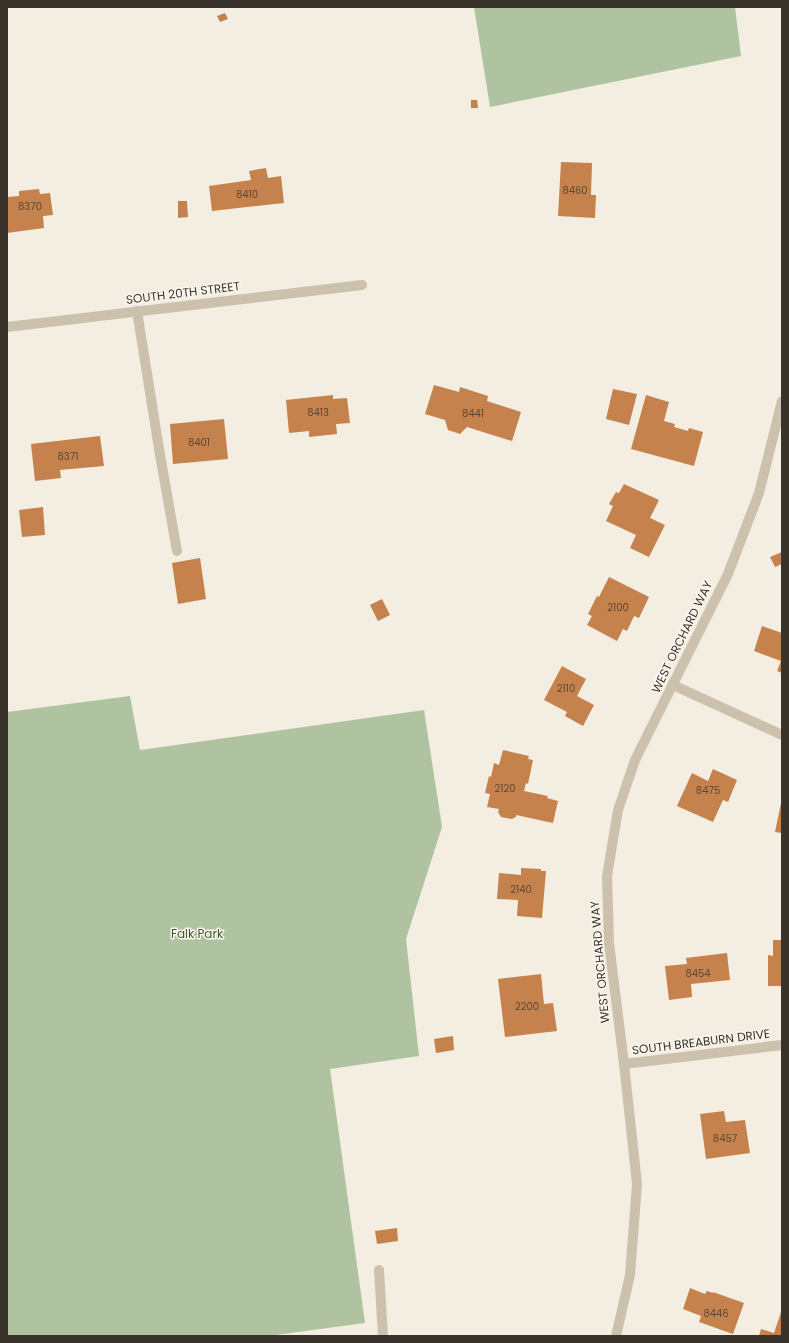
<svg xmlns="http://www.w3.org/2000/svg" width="789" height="1343" font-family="Poppins,sans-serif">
  <rect width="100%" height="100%" fill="#f3eee1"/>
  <g fill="#b0c3a0">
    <path d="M474 7H735L741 56 490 107Z"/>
    <path d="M130 696 140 750 424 710 442 827 406 939 419 1056 330 1069 365 1323 268 1336H7V712Z"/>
  </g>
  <g fill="#c5824d">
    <path d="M225 13 228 19 220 22 217 16Z"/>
    <path d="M471 100H477L478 108H471Z"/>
    <path d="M561 162 592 163 591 195H596L595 218 558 216Z"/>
    <path d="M266 168 268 178 281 176 284 203 212 211 209 186 251 180 249 171Z"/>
    <path d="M39 189 40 194 50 193 53 215 43 216 44 228 7 233V197L19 196V191Z"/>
    <path d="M178 201H187L188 217 178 218Z"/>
    <path d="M434 385 459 392 460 387 488 396 487 401 521 412 512 441 467 427 460 434 448 430 445 420 425 414Z"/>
    <path d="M613 389 637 394 629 425 606 419Z"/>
    <path d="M333 395V399L347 398 350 423 336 424 337 434 309 437V431L289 433 286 400Z"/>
    <path d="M646 395 669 402 664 421 675 424 674 427 688 431 689 428 703 432 694 466 631 449Z"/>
    <path d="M224 419 228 459 173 464 170 424Z"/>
    <path d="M100 436 104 466 60 470 61 478 35 481 31 444Z"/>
    <path d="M624 484 659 500 650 518 665 525 649 557 630 548 636 535 606 521 613 506 609 504 616 492 619 493Z"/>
    <path d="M43 507 45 535 22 537 19 510Z"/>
    <path d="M782 552V564L775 567 770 557Z"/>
    <path d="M200 558 206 599 178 604 172 563Z"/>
    <path d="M609 577 649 597 639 618 634 616 627 631 623 629 617 641 587 625 592 616 588 614 597 596 599 597Z"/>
    <path d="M382 599 390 615 378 621 370 605Z"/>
    <path d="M762 626 782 633V673L777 671 781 661 754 651Z"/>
    <path d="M562 666 586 679 577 696 594 705 583 726 565 716 567 712 544 700Z"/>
    <path d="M503 750 529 756 528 759 533 760 528 784 526 783 524 791 548 796 547 798 558 801 553 823 516 815V817L512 819 501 817 498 812 499 809 487 807 490 794 485 793 489 776 491 777 494 763 499 765Z"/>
    <path d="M713 769 737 780 728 802 723 800 713 822 677 806 692 773 708 781Z"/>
    <path d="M781 803H782V833L775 832Z"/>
    <path d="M521 868 541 869V871H546L542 918 517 916 518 900 497 899 499 873 521 875Z"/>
    <path d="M773 940H782V986H768V955L773 956Z"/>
    <path d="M727 953 730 980 691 984 692 997 669 1000 665 966 687 964 686 958Z"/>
    <path d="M541 974 544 1004 553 1003 557 1031 505 1037 498 979Z"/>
    <path d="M453 1036 454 1050 436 1053 434 1039Z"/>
    <path d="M724 1111 726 1122 745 1120 750 1153 706 1159 700 1114Z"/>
    <path d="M397 1228 398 1241 377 1244 375 1231Z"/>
    <path d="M690 1288 705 1294 707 1291 713 1293V1292L744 1303 733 1334 699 1322 701 1316 683 1309Z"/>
    <path d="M781 1312 782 1313V1336H759L761 1329 774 1333Z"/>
  </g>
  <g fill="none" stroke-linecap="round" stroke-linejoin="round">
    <g stroke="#ccc1ac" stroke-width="10">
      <path d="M137 311 160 455 177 551"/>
      <path d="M7 327 362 285"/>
      <path d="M673 685 782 735"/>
      <path d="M624 1064 782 1045"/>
      <path d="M379 1270 383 1336"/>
      <path d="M616 1336 630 1275 637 1184 624 1064 609 943 607 876 618 810 635 760 728 574 759 493 782 401"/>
    </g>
  </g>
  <g text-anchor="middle" stroke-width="3" stroke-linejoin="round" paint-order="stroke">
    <g font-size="10" fill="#5d4734">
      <text x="575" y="194">8460</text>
      <text x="247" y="198">8410</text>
      <text x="30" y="210">8370</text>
      <text x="318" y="416">8413</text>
      <text x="473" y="417">8441</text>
      <text x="199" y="446">8401</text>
      <text x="68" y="460">8371</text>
      <text x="618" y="611">2100</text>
      <text x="566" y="692">2110</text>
      <text x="505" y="792">2120</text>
      <text x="708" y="794">8475</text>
      <text x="521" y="893">2140</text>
      <text x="698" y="977">8454</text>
      <text x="527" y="1010">2200</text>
      <text x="725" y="1142">8457</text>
      <text x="716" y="1317">8446</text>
    </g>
    <g font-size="12" fill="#3a332b" stroke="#fbf7ee">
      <text transform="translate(183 293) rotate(-7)" y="4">SOUTH 20TH STREET</text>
      <text transform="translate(682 637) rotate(-64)" y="4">WEST ORCHARD WAY</text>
      <text transform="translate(600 962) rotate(-95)" y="4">WEST ORCHARD WAY</text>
      <text transform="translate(701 1042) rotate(-7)" y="4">SOUTH BREABURN DRIVE</text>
    </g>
    <g font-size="12" fill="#41582f" stroke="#fbf7ee">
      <text x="197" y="938">Falk Park</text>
    </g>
  </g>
  <rect width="789" height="1343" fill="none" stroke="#3a332b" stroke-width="16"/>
</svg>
